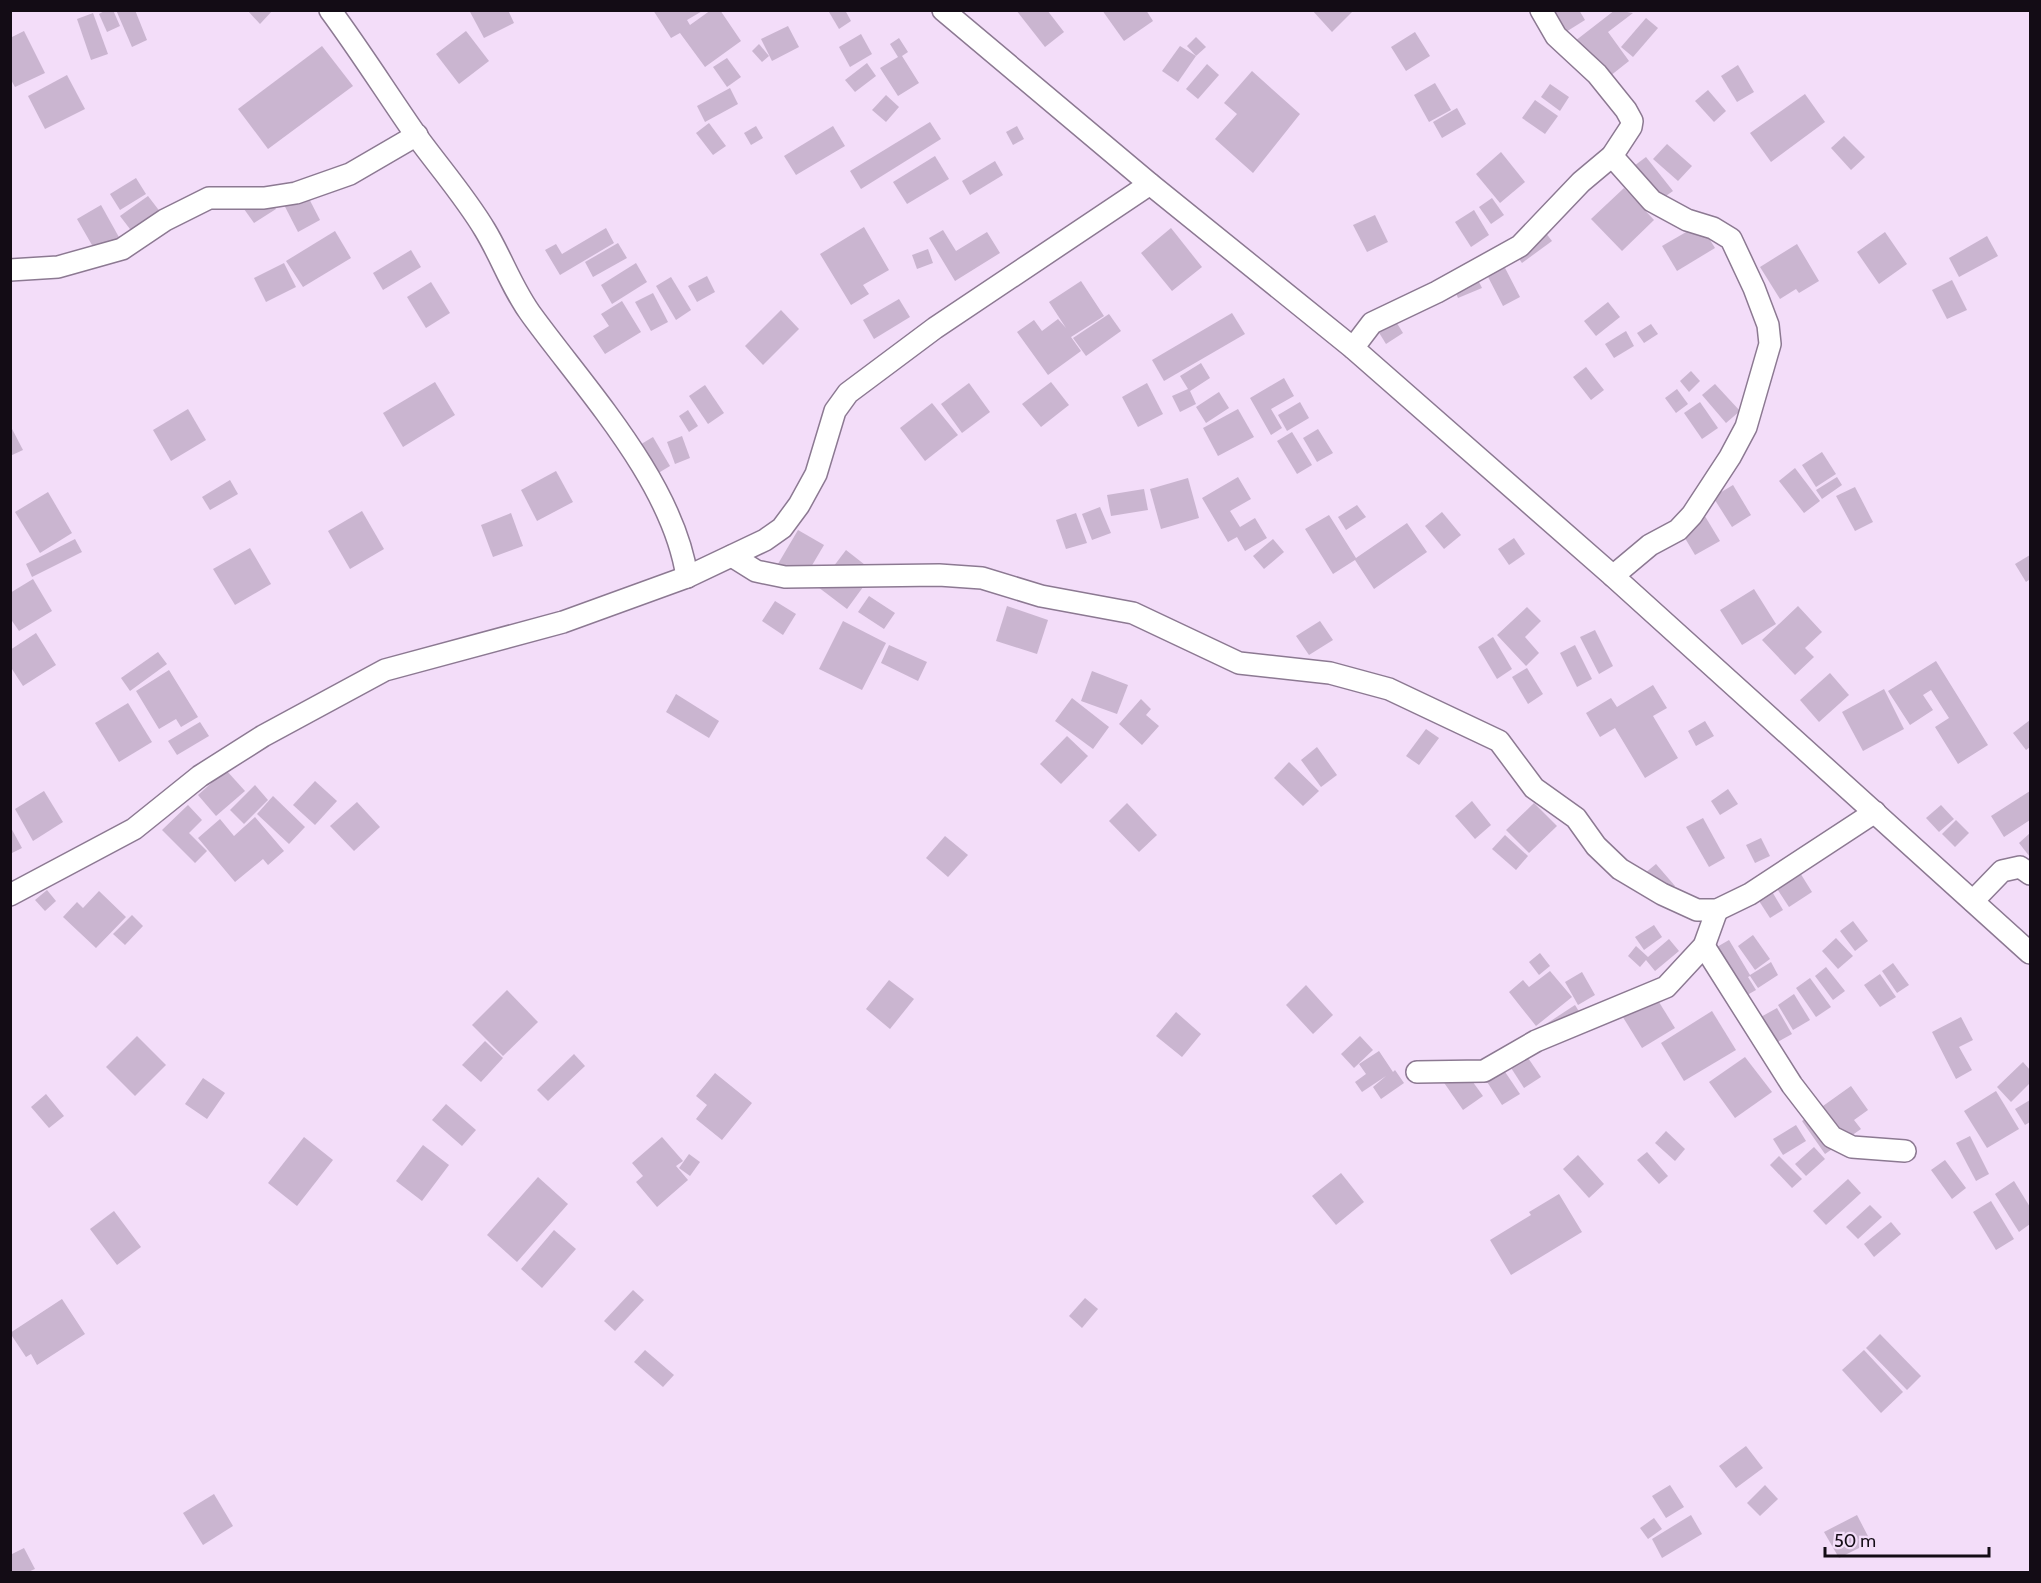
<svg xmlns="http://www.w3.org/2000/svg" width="2041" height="1583" font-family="Cabin,sans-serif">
  <rect width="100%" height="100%" fill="#f3ddf9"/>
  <g fill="#cab5d0">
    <path d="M106 10H113L120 26 107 32 99 14Z"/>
    <path d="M116 10H135L147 40 132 47Z"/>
    <path d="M247 10H273L260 24Z"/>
    <path d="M469 10H508L514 23 484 38Z"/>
    <path d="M653 10H704L687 20 690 25 711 10H720L741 41 705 67 680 33 671 38Z"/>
    <path d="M832 10H845L851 21 839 29 829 12Z"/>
    <path d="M1016 10H1047L1064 32 1045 47Z"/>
    <path d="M1102 10H1146L1153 21 1124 41Z"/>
    <path d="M1312 10H1354L1332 32Z"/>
    <path d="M1535 10H1579L1585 20 1553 40Z"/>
    <path d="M1615 10 1633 13 1608 32 1629 61 1605 80 1566 48Z"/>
    <path d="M93 13 108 54 91 60 77 19Z"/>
    <path d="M1646 18 1658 28 1633 57 1621 47Z"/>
    <path d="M788 26 799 47 772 61 761 39Z"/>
    <path d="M24 31 45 73 15 87 10 78V38Z"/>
    <path d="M466 31 489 61 459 84 436 54Z"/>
    <path d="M1415 32 1430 56 1406 71 1391 47Z"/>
    <path d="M861 34 872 54 850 67 839 47Z"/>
    <path d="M1196 37 1206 47 1196 56 1187 46Z"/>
    <path d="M899 38 908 52 902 56 919 83 898 96 880 68 898 57 890 44Z"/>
    <path d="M759 44 769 56 762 62 752 51Z"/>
    <path d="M322 46 353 86 268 149 238 109Z"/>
    <path d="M1180 46 1196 56 1178 82 1162 71Z"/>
    <path d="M727 58 741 77 727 87 713 67Z"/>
    <path d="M867 63 876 76 855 92 845 80Z"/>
    <path d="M1207 64 1219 75 1198 99 1186 89Z"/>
    <path d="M1738 65 1754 92 1737 102 1721 76Z"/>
    <path d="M1252 71 1300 114 1253 173 1215 139 1237 114 1224 103Z"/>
    <path d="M67 75 85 109 45 129 28 96Z"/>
    <path d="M1435 83 1451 110 1429 122 1414 95Z"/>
    <path d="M1550 84 1569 97 1560 111 1541 97Z"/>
    <path d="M730 88 738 104 705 122 697 106Z"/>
    <path d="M1708 90 1726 111 1714 122 1695 101Z"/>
    <path d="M1805 94 1825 122 1771 162 1750 133Z"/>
    <path d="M886 95 899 107 886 122 872 110Z"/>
    <path d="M1535 100 1558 116 1545 134 1522 118Z"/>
    <path d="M1457 108 1466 124 1442 138 1433 122Z"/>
    <path d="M930 122 941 139 861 189 850 171Z"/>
    <path d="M709 123 726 146 713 155 696 133Z"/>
    <path d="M756 126 763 138 751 145 744 133Z"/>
    <path d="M833 126 845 146 796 175 784 156Z"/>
    <path d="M1017 126 1024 139 1013 145 1006 132Z"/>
    <path d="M1844 136 1865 157 1851 170 1831 148Z"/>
    <path d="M1667 144 1692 166 1678 181 1653 159Z"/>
    <path d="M1501 152 1525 182 1500 203 1476 174Z"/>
    <path d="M935 156 949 179 907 204 893 182Z"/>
    <path d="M1646 157 1673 191 1656 203 1630 169Z"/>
    <path d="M995 161 1003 175 970 195 962 181Z"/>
    <path d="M136 178 146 194 120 210 110 194Z"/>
    <path d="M302 185 320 220 298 232 280 197Z"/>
    <path d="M1624 188 1654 220 1622 251 1591 219Z"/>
    <path d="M267 194 276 209 254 223 244 209Z"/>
    <path d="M148 196 161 213 133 233 120 216Z"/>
    <path d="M1492 198 1504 215 1491 224 1479 207Z"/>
    <path d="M101 205 120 239 96 252 77 219Z"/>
    <path d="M1474 210 1489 235 1471 247 1455 222Z"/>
    <path d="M1375 215 1388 242 1367 252 1353 225Z"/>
    <path d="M1700 224 1715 248 1677 271 1662 246Z"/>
    <path d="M864 227 889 270 863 285 869 294 851 305 820 254Z"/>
    <path d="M606 228 614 243 560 275 545 250 556 244 562 254Z"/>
    <path d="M1171 228 1202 267 1172 291 1141 253Z"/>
    <path d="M1542 228 1552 241 1522 263 1512 249Z"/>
    <path d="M943 230 956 251 987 232 1000 253 955 281 929 238Z"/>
    <path d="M335 231 351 258 303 287 286 261Z"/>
    <path d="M1885 232 1907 264 1879 284 1857 252Z"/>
    <path d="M1987 236 1998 256 1959 277 1949 258Z"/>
    <path d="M618 243 627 258 593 277 585 262Z"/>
    <path d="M1797 244 1819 281 1799 293 1796 289 1780 299 1760 267Z"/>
    <path d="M928 249 933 263 917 269 912 255Z"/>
    <path d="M411 250 421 267 383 290 373 273Z"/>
    <path d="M284 263 296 287 266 302 254 278Z"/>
    <path d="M636 263 647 282 612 304 601 285Z"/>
    <path d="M1503 264 1520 297 1503 306 1486 273Z"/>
    <path d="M707 276 715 292 697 302 688 286Z"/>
    <path d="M1476 276 1482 288 1458 298 1453 286Z"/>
    <path d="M671 277 691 310 676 320 656 286Z"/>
    <path d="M1952 280 1967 310 1947 319 1932 290Z"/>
    <path d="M1081 281 1104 316 1071 337 1081 351 1048 375 1017 332 1034 320 1042 331 1058 319 1066 328 1049 302Z"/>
    <path d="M431 282 450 313 426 328 407 297Z"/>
    <path d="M653 293 668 322 651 331 635 302Z"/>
    <path d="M899 299 910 317 874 339 863 320Z"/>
    <path d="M622 301 641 332 605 354 593 336 609 326 601 314Z"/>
    <path d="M1608 302 1620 317 1596 336 1584 321Z"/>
    <path d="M781 310 799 329 763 365 745 346Z"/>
    <path d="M1232 313 1245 334 1164 381 1152 360Z"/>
    <path d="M1109 314 1121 331 1086 356 1073 338Z"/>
    <path d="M1395 320 1403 333 1386 344 1378 331Z"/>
    <path d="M1651 324 1658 334 1644 343 1637 333Z"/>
    <path d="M1626 331 1634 346 1614 358 1605 344Z"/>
    <path d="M1201 363 1210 378 1190 391 1196 404 1180 412 1172 396 1188 389 1180 376Z"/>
    <path d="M1586 367 1604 390 1591 400 1573 377Z"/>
    <path d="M1691 371 1700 381 1689 392 1680 381Z"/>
    <path d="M1284 378 1294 396 1271 409 1282 428 1271 435 1250 398Z"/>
    <path d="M435 382 455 415 403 447 383 413Z"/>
    <path d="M1051 382 1069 405 1041 427 1022 404Z"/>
    <path d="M969 383 990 412 962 433 941 404Z"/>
    <path d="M1147 383 1163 414 1138 427 1122 397Z"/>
    <path d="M1715 384 1740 411 1726 423 1702 395Z"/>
    <path d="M705 385 724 413 708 424 689 396Z"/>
    <path d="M1677 389 1688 404 1676 413 1665 398Z"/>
    <path d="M1219 392 1229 408 1206 423 1196 407Z"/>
    <path d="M1300 402 1309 418 1287 431 1278 415Z"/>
    <path d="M1700 402 1718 428 1702 439 1684 413Z"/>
    <path d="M932 403 958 435 925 461 900 428Z"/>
    <path d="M188 409 206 440 171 461 153 430Z"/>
    <path d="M1238 409 1254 437 1218 456 1203 428Z"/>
    <path d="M688 410 698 426 689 432 679 416Z"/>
    <path d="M10 425 23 450 10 456Z"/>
    <path d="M1318 429 1333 453 1317 462 1303 438Z"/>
    <path d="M1292 432 1312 465 1297 474 1277 441Z"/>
    <path d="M682 436 690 458 675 464 667 442Z"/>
    <path d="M653 437 670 466 655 475 638 446Z"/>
    <path d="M1822 452 1836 474 1816 487 1802 465Z"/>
    <path d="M1795 468 1820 501 1804 513 1779 481Z"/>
    <path d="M556 471 573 502 537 521 521 490Z"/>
    <path d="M1238 477 1251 499 1230 511 1240 527 1255 518 1267 538 1245 551 1237 537 1228 542 1202 498Z"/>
    <path d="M1837 477 1842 485 1822 499 1816 490Z"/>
    <path d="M1188 478 1199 518 1161 529 1150 489Z"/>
    <path d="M230 480 238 494 210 510 202 497Z"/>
    <path d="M1733 485 1751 515 1732 527 1713 497Z"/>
    <path d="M1855 487 1873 522 1855 531 1836 496Z"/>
    <path d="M1144 489 1148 510 1111 516 1107 495Z"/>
    <path d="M48 492 72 533 40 553 15 512Z"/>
    <path d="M1357 505 1366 517 1346 530 1338 517Z"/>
    <path d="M1100 507 1111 533 1092 540 1082 514Z"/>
    <path d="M1700 508 1720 541 1695 555 1676 523Z"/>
    <path d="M362 511 384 549 350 569 328 531Z"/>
    <path d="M1442 512 1461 535 1444 549 1425 526Z"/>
    <path d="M511 513 523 546 493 557 481 525Z"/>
    <path d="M1076 513 1087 543 1066 549 1056 520Z"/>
    <path d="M1329 515 1356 558 1407 523 1427 552 1374 589 1355 560 1333 574 1305 529Z"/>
    <path d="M798 530 824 545 801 584 775 569Z"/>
    <path d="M1514 538 1525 554 1509 565 1498 549Z"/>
    <path d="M75 539 82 552 32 577 26 564Z"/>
    <path d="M1273 539 1284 552 1264 569 1253 556Z"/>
    <path d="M250 548 271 584 235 605 213 569Z"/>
    <path d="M846 550 874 572 847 609 818 587Z"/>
    <path d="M2030 555V579L2026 582 2015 564Z"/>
    <path d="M33 579 52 611 19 631 10 618V593Z"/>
    <path d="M1754 589 1776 624 1742 645 1720 610Z"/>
    <path d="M869 596 895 613 884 629 858 612Z"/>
    <path d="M775 601 796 614 783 635 762 621Z"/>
    <path d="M1007 606 1048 620 1037 654 996 641Z"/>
    <path d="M1798 606 1822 632 1805 648 1814 657 1795 675 1762 640Z"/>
    <path d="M1527 607 1541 621 1525 637 1539 653 1526 666 1497 635Z"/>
    <path d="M843 621 886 643 862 690 819 669Z"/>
    <path d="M1320 621 1333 640 1309 655 1296 636Z"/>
    <path d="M1595 630 1613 666 1599 674 1580 637Z"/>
    <path d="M36 633 56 665 23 686 10 666V650Z"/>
    <path d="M1493 637 1512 669 1497 679 1478 647Z"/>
    <path d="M889 645 927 662 918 681 881 663Z"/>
    <path d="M1575 645 1592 679 1577 687 1560 653Z"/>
    <path d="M158 652 167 664 130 691 121 678Z"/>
    <path d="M1936 661 1988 745 1958 764 1935 727 1949 718 1931 690 1923 695 1933 710 1910 725 1888 691Z"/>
    <path d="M1527 668 1543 694 1528 704 1512 677Z"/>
    <path d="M169 670 198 717 181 727 176 719 159 729 136 691Z"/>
    <path d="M1092 671 1128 685 1117 714 1081 701Z"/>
    <path d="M1830 673 1849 695 1819 722 1800 700Z"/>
    <path d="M1653 685 1667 708 1653 716 1678 758 1645 778 1615 728 1600 737 1586 713 1611 698 1617 707Z"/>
    <path d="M1884 689 1904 729 1863 751 1842 712Z"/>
    <path d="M676 694 719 721 709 738 666 712Z"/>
    <path d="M1072 698 1109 727 1093 749 1055 721Z"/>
    <path d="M1141 699 1151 709 1146 715 1159 726 1142 745 1119 724Z"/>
    <path d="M128 703 152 742 119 762 95 723Z"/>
    <path d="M2030 720V747L2026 750 2013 733Z"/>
    <path d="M1705 721 1714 736 1696 746 1688 731Z"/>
    <path d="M200 722 209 736 177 755 168 741Z"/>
    <path d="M1426 729 1439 738 1419 765 1406 756Z"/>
    <path d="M1067 736 1088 756 1061 784 1040 764Z"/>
    <path d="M1317 747 1337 775 1321 787 1301 760Z"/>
    <path d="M1289 762 1319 791 1303 806 1274 778Z"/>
    <path d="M226 770 245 791 216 816 198 795Z"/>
    <path d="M315 781 337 801 315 825 293 805Z"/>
    <path d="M255 785 268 800 244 824 230 810Z"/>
    <path d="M1728 789 1738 804 1720 815 1711 801Z"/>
    <path d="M44 791 63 822 33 841 15 809Z"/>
    <path d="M2030 791V820L2004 837 1991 816Z"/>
    <path d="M273 796 305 827 289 844 257 814Z"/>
    <path d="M1472 801 1491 825 1475 839 1455 816Z"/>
    <path d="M357 802 380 827 354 851 330 826Z"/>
    <path d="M1127 803 1157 835 1139 852 1109 821Z"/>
    <path d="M1534 803 1557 826 1529 853 1506 830Z"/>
    <path d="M188 805 202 820 189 833 207 851 195 863 162 830Z"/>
    <path d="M1941 805 1954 819 1939 832 1926 818Z"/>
    <path d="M255 817 284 851 268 865 263 859 235 882 198 838 220 819 234 836Z"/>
    <path d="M1703 818 1725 858 1709 867 1686 827Z"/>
    <path d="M1956 820 1969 833 1955 847 1942 834Z"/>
    <path d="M10 826 22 848 10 854Z"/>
    <path d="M2030 833V857L2019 843Z"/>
    <path d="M1505 835 1528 856 1516 870 1492 849Z"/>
    <path d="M945 836 968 855 948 877 926 858Z"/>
    <path d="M1761 838 1770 856 1755 863 1746 845Z"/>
    <path d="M1792 860 1812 892 1789 907 1768 875Z"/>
    <path d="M1656 864 1675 886 1663 896 1644 874Z"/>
    <path d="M1764 878 1783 910 1770 918 1750 887Z"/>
    <path d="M47 890 56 901 45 911 35 900Z"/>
    <path d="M99 891 126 917 96 948 63 917 77 902 83 908Z"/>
    <path d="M132 915 143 926 125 945 113 934Z"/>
    <path d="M1853 921 1868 941 1855 951 1840 931Z"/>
    <path d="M1654 925 1662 937 1644 950 1635 937Z"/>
    <path d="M1753 935 1770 959 1755 970 1738 946Z"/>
    <path d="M1836 938 1853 956 1838 969 1822 951Z"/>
    <path d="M1669 939 1679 951 1655 971 1646 960 1640 967 1628 956 1636 946 1648 957Z"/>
    <path d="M1729 940 1750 975 1771 962 1778 975 1758 988 1750 976 1748 977 1756 990 1740 999 1710 951Z"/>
    <path d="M1540 953 1550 966 1539 975 1529 962Z"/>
    <path d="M1893 963 1909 985 1897 993 1882 971Z"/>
    <path d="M1826 967 1845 991 1833 1000 1815 976Z"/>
    <path d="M1550 971 1572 997 1536 1026 1509 992 1523 980 1529 987Z"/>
    <path d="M1582 972 1595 995 1578 1005 1565 982Z"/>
    <path d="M1880 974 1896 997 1880 1007 1864 985Z"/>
    <path d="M1810 978 1831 1007 1816 1017 1796 988Z"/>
    <path d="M889 980 914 999 890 1029 866 1009Z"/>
    <path d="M1306 985 1333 1015 1313 1034 1286 1005Z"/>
    <path d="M507 990 538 1022 503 1056 472 1025Z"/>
    <path d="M1654 994 1675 1028 1642 1048 1621 1014Z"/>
    <path d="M1794 994 1810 1020 1793 1030 1778 1005Z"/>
    <path d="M1575 1005 1583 1018 1548 1040 1540 1028Z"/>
    <path d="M1777 1008 1792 1034 1774 1044 1759 1018Z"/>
    <path d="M1712 1011 1736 1050 1684 1081 1661 1043Z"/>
    <path d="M1176 1012 1201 1034 1182 1057 1156 1036Z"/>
    <path d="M1961 1017 1973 1040 1959 1047 1972 1070 1956 1079 1932 1032Z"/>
    <path d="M137 1036 166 1065 135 1096 106 1067Z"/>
    <path d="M1360 1036 1373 1050 1354 1068 1341 1054Z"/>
    <path d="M485 1041 503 1058 481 1082 462 1065Z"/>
    <path d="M1520 1046 1541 1077 1524 1088 1504 1057Z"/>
    <path d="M1379 1051 1393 1072 1395 1070 1404 1083 1381 1099 1373 1087 1386 1076 1362 1092 1355 1082 1366 1074 1359 1064Z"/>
    <path d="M574 1054 585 1066 548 1101 537 1090Z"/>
    <path d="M1745 1057 1772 1092 1735 1118 1709 1082Z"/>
    <path d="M1457 1060 1483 1096 1463 1110 1438 1074Z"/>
    <path d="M2023 1062 2030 1070V1083L2011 1102 1997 1087Z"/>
    <path d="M1499 1063 1520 1094 1502 1105 1482 1074Z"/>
    <path d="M715 1073 752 1103 722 1140 696 1119 707 1105 696 1096Z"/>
    <path d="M203 1078 225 1093 207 1119 185 1104Z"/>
    <path d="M1851 1086 1868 1110 1854 1120 1861 1129 1825 1154 1802 1121Z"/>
    <path d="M1996 1091 2019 1129 1987 1148 1964 1111Z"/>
    <path d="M46 1094 64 1116 49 1128 31 1107Z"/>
    <path d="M2030 1100V1122L2025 1125 2015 1109Z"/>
    <path d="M446 1104 476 1130 462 1146 432 1120Z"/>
    <path d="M1796 1125 1806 1141 1783 1155 1773 1139Z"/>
    <path d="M1666 1131 1685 1149 1675 1161 1655 1143Z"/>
    <path d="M1970 1136 1989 1174 1976 1181 1956 1143Z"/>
    <path d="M304 1137 333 1160 297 1206 268 1183Z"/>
    <path d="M662 1137 683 1161 676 1166 688 1180 657 1207 636 1182 643 1176 632 1163Z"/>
    <path d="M423 1145 449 1165 422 1201 396 1181Z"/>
    <path d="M1814 1147 1825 1159 1806 1176 1795 1164Z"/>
    <path d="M1647 1152 1668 1176 1659 1184 1637 1160Z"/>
    <path d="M689 1154 700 1162 690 1176 679 1168Z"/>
    <path d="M1578 1155 1604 1184 1589 1198 1563 1169Z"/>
    <path d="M1779 1156 1802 1179 1792 1188 1770 1165Z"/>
    <path d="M1945 1160 1966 1188 1952 1199 1931 1170Z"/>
    <path d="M1341 1173 1364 1202 1336 1225 1312 1196Z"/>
    <path d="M538 1177 568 1204 517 1262 487 1235Z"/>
    <path d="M1848 1179 1861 1193 1826 1225 1813 1211Z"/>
    <path d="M2014 1181 2030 1207V1224L2019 1232 1995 1194Z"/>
    <path d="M1559 1194 1582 1232 1511 1275 1490 1240 1531 1215 1529 1212Z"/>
    <path d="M1991 1201 2014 1239 1996 1250 1973 1212Z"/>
    <path d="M1870 1205 1882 1217 1858 1239 1846 1227Z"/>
    <path d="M114 1211 141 1247 117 1265 90 1229Z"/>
    <path d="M1891 1222 1901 1234 1874 1257 1864 1244Z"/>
    <path d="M554 1230 576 1249 542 1288 521 1269Z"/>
    <path d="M633 1290 644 1300 615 1331 604 1321Z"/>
    <path d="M1085 1298 1098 1309 1082 1328 1069 1316Z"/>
    <path d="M62 1299 85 1334 37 1365 31 1354 26 1357 10 1333Z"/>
    <path d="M1880 1334 1921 1376 1907 1390 1866 1348Z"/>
    <path d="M645 1350 674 1375 663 1387 634 1362Z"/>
    <path d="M1864 1350 1903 1392 1881 1413 1842 1370Z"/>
    <path d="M1746 1446 1763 1468 1736 1488 1719 1466Z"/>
    <path d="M1670 1485 1684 1507 1666 1518 1652 1496Z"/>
    <path d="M1765 1485 1778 1499 1760 1516 1747 1503Z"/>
    <path d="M214 1494 233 1526 203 1545 183 1513Z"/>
    <path d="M1691 1515 1702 1534 1662 1558 1652 1539Z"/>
    <path d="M1857 1515 1871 1542 1839 1558 1824 1532Z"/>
    <path d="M1654 1518 1662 1529 1648 1539 1640 1528Z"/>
    <path d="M24 1548 35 1569 28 1572H10V1555Z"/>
  </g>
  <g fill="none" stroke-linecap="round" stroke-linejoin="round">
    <g stroke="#8c7992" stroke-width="24">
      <g id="minor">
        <path d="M330 10C361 52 388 95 418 138 440 168 466 198 485 230 502 258 513 291 533 317 588 392 673 483 687 577"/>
        <path d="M943 10 1150 184 1353 348 1613 576 2030 953"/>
        <path d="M1612 156 1652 201 1687 220 1713 228 1731 239 1754 288 1768 325 1770 344 1746 427 1730 457 1692 515 1678 530 1650 545 1613 576"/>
        <path d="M10 270 58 267 122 249 165 220 209 198H264L296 193 350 174 417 135"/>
        <path d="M1353 348 1372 323 1437 292 1520 246 1581 182 1612 156 1631 127 1632 121 1626 110 1597 74 1556 36 1541 10"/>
        <path d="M732 556 756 571 785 577 939 575 982 578 1041 596 1133 613 1239 663 1330 673 1389 689 1499 741 1534 788 1576 818 1596 846 1620 869 1662 894 1697 910H1717L1750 894 1875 812"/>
        <path d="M10 895 134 829 200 776 263 736 385 670 563 622 687 577 765 540 782 528 799 505 816 474 835 411 848 393 935 328 1150 184"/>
        <path d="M1973 901 2002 871 2020 867 2030 874"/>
        <path d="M1704 946 1792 1085 1832 1137 1852 1147 1905 1151"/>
        <path d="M1417 1072 1484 1071 1536 1041 1666 987 1704 946 1717 910"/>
      </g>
    </g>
    <use href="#minor" stroke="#fff" stroke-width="21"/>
  </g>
  <rect width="2041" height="1583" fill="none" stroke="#130c15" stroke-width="24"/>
  <path d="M1825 1547v9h164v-9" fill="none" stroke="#130c15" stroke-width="3"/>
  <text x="1834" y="1547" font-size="18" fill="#130c15" stroke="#f3ddf9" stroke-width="4.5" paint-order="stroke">50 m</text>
</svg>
